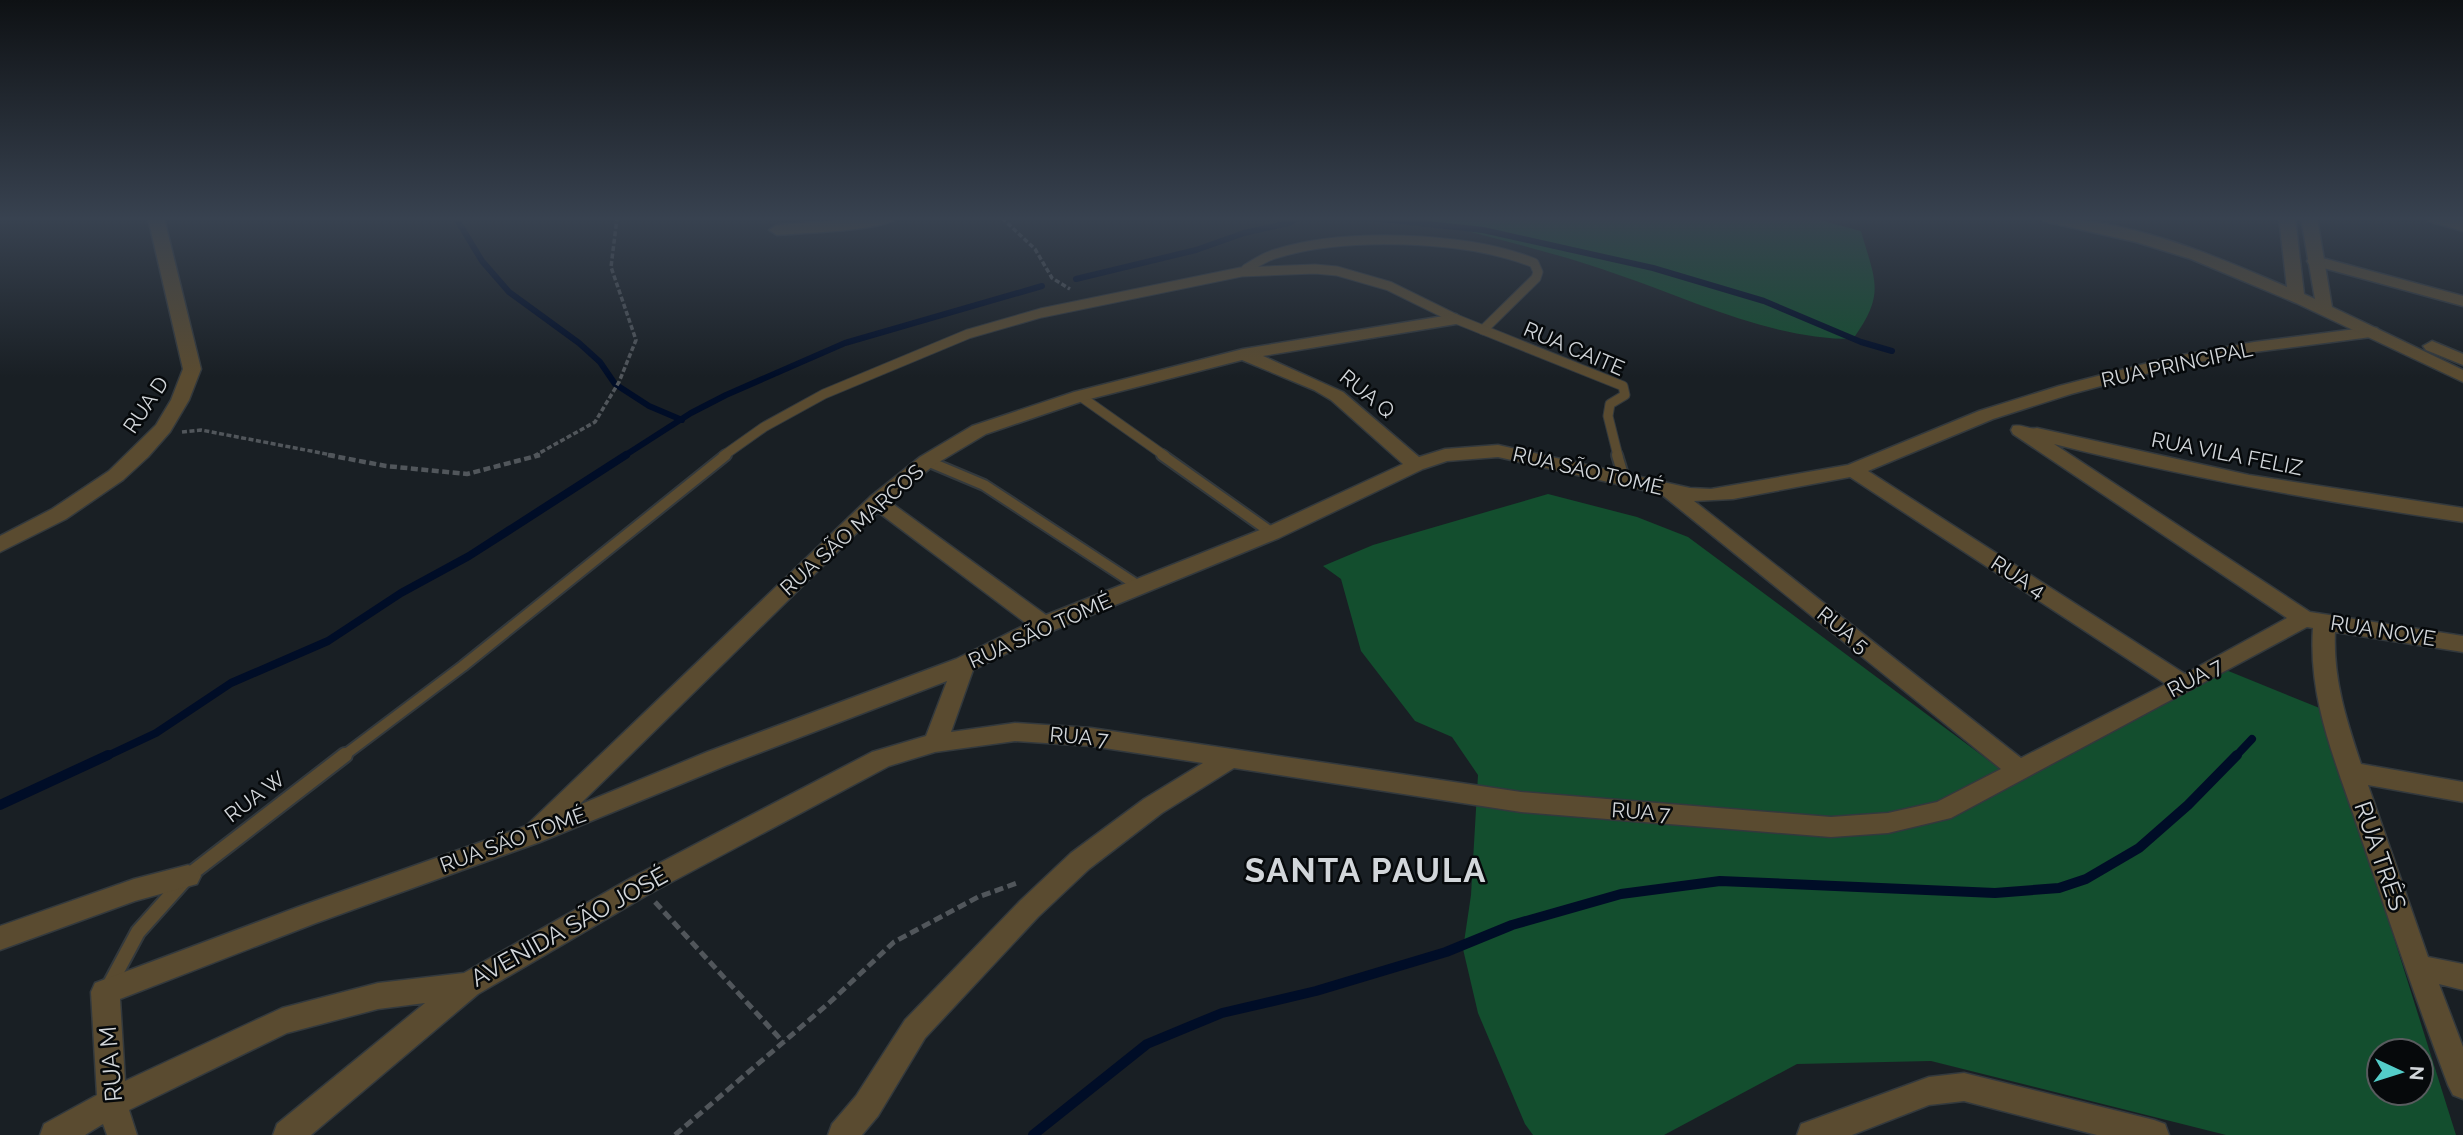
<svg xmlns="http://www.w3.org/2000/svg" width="2463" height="1135" font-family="Raleway,sans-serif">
  <rect width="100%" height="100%" fill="#191f24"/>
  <g fill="#134e2e" fill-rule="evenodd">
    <path d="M1420 218H1812L1861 231C1875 281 1886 293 1853 339 1770 339 1693 300 1616 274 1552 251 1485 237 1420 218Z"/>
    <path d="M1548 494 1637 517 1688 537 1999 768 2171 681 2221 668 2322 709 2456 1135H2226L1931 1061 1797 1064 1664 1135H1533L1525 1124 1478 1013 1463 949 1471 895 1478 775 1452 737 1415 721 1361 651 1341 579 1323 566 1373 545ZM2379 1051H2421V1093H2379Z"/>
  </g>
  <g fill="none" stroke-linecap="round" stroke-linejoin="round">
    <g stroke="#000d27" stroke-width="6">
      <path d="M456 218 482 261 509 292 579 343 600 362 615 384 649 406 682 420"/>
      <path d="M1372 218 1483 230 1653 268 1764 301 1861 342 1892 351"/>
      <path d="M1076 279 1196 250 1244 233 1289 223 1297 218"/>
      <path d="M624 456 691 413 726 395 845 343 1042 286"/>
    </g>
    <g stroke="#000d27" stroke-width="8">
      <path d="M105 757 156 733 231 683 328 641 401 593 469 556 626 455"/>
      <path d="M2235 757 2252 739"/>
    </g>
    <g stroke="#000d27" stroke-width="10">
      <path d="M0 805 108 755"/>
      <path d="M1033 1135 1147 1044 1222 1013 1316 991 1446 952 1512 925 1621 894 1720 881 1995 893 2059 888 2086 879 2139 848 2188 805 2237 755"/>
    </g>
    <g stroke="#33393d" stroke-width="11">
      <g id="service-far2">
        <path d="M1246 269C1255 264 1264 257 1275 254 1344 232 1467 236 1534 263L1538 272 1536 278 1483 330"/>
        <path d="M1080 396 1165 456"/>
        <path d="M723 456 764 427 824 394 968 334 1041 313 1241 272 1315 269 1337 271 1389 286 1456 319 1623 386 1625 395 1610 404 1608 416 1618 456"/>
      </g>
    </g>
    <g stroke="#33393d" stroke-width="14">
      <g id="service-far1">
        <path d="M1162 455 1272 533"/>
        <path d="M1617 455 1624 478"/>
        <path d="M927 461 984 485 1140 587"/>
        <path d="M342 757 463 666 726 455"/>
      </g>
    </g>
    <g stroke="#33393d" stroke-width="18">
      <path id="service" d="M109 986 138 932 188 876 345 755"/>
    </g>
    <g stroke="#33393d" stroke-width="3">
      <g id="minor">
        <path d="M148 218H164L201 369 189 400 170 432 148 457 123 480 66 519 0 552V536L52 509 109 471 156 425 171 400 183 369Z"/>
        <path d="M863 218H897C883 231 800 233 777 235L769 230 777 225Z"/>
        <path d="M2425 218H2450L2463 221V231L2428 221Z"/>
        <path d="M2315 256 2463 296V306L2309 264 2307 261 2309 258Z"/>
        <path d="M1456 314 1464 319 1462 323 1263 356 1343 392 1419 457 1445 449 1498 445 1690 488 1711 489 1848 465 1979 411 2059 386 2171 357 2254 342 2371 327 2377 328 2380 332 2371 337 2254 352 2172 367 2071 394 1993 419 1868 471 2185 674 2287 618 2013 434 2011 430 2013 426C2023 424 2029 430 2037 428L2249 475 2463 508V522C2325 502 2189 478 2054 444L2310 612 2463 636V652L2335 632C2333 679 2346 719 2361 764L2463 782V802L2368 785 2428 957 2463 964V990L2439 984 2463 1047V1099L2453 1095 2448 1085C2416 1000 2387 915 2358 828 2336 762 2308 700 2313 628L2307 627 1951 818 1888 833 1831 837 1521 812 1234 768 1162 813 1089 869 1038 917 925 1038 878 1116 862 1135H828L832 1124 856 1096 905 1020 1020 901 1071 853 1144 799 1203 763 1091 746 1015 741 935 752 889 766 649 894 478 994 311 1135H273L277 1124 425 1003 378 1009 287 1033 129 1110 137 1135H107L103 1124 85 1135H40L44 1124 97 1095 91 992 95 983 298 907 526 826 870 497 920 457 972 426 1074 392 1243 349ZM1242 360 1314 390 1331 400 1403 464 1265 528 1046 615 890 502 934 465 986 434 1086 400ZM1498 457 1661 494 2001 769 1937 802 1888 813 1831 817 1521 792 1091 728 1015 723 951 732 973 670 1052 631 1279 538 1423 469 1447 461ZM1850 477 2166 684 2021 758 1694 501 1733 499ZM878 512 1027 624 956 659 707 752 579 805ZM947 681 926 736 872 752 631 878 464 973 378 983 282 1008 125 1081 120 999 316 923 540 842 725 766Z"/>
        <path d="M188 865 197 868 201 876 197 884 135 901 0 950V926L134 879Z"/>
        <path d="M1964 1073 2154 1120 2165 1124 2169 1135H2097L1964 1101 1929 1105 1852 1135H1797L1801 1124 1812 1120 1929 1077Z"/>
      </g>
    </g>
    <g stroke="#33393d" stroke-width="3">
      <g id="tertiary">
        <path d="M2040 218C2125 217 2211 254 2287 287L2279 218H2295L2304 294 2315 299 2301 218H2317L2332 307 2463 370V382L2296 303 2191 259 2136 242 2043 221Z"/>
        <path d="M2432 341 2463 354V365L2426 350 2423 346Z"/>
      </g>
    </g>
    <g stroke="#51565b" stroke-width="3.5" stroke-dasharray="5 2.5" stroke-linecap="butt">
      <path d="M1002 218 1035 249 1052 278 1070 289"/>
      <path d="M182 432 201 430 337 456"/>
      <path d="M534 456 595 422 619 382 636 340 611 267 617 218"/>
    </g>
    <path stroke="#51565b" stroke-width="4.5" stroke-dasharray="7 3.5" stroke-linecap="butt" d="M328 455 386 466 467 474 540 455"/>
    <g stroke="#51565b" stroke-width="5" stroke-dasharray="9 4.5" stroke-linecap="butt">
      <path d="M655 902 783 1042"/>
      <path d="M675 1135 829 1003 894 942 978 897 1020 882"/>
    </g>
    <use href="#service-far2" stroke="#5a4b30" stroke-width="9"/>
    <use href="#service-far1" stroke="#5a4b30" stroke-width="10"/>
    <use href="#service" stroke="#5a4b30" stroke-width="14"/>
    <use href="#minor" fill="#5a4b30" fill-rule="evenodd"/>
    <use href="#tertiary" fill="#5a4b30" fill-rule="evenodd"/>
  </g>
  <linearGradient id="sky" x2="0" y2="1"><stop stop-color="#0e1114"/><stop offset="0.58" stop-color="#384250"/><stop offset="1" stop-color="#384250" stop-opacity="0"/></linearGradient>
  <rect width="2463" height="377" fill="url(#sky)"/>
  <g text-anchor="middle" stroke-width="5" stroke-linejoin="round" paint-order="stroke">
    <g font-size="21" fill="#d2d6da" stroke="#06090b">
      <text transform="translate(1574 349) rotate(23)" y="7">RUA CAITE</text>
      <text transform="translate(2177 365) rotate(-12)" y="7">RUA PRINCIPAL</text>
      <text transform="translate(1367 394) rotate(39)" y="7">RUA Q</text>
      <text transform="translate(146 405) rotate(-56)" y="7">RUA D</text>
      <text transform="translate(2227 454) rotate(11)" y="7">RUA VILA FELIZ</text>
      <text transform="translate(1588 471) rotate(13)" y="7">RUA SÃO TOMÉ</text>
      <text transform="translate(852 530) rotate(-42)" y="7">RUA SÃO MARCOS</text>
      <text transform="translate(2018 577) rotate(33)" y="7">RUA 4</text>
      <text transform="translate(1843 630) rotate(39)" y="7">RUA 5</text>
      <text transform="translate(1040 631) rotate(-24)" y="7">RUA SÃO TOMÉ</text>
      <text transform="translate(2383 631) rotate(9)" y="7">RUA NOVE</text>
      <text transform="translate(2195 678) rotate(-28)" y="7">RUA 7</text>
      <text transform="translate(1079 737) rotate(5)" y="7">RUA 7</text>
      <text transform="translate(255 797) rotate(-37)" y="7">RUA W</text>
      <text transform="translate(1641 812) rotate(4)" y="7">RUA 7</text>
      <text transform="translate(513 840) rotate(-20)" y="7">RUA SÃO TOMÉ</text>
    </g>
    <g font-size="24" fill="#d2d6da" stroke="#06090b">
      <text transform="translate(2380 856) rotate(71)" y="8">RUA TRÊS</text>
      <text transform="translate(569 927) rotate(-29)" y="8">AVENIDA SÃO JOSÉ</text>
      <text transform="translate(111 1064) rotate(-95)" y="8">RUA M</text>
    </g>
    <g font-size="33" font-weight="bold" letter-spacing="2" fill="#d2d6da" stroke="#06090b">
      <text x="1366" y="882">SANTA PAULA</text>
    </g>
  </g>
  <g transform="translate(2400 1072) rotate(94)"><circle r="33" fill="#06090b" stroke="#585b5e" stroke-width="2"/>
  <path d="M0-5L12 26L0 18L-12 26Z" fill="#53cdc9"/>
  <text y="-10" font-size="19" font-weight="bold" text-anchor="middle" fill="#d2d6da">N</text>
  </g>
</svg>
